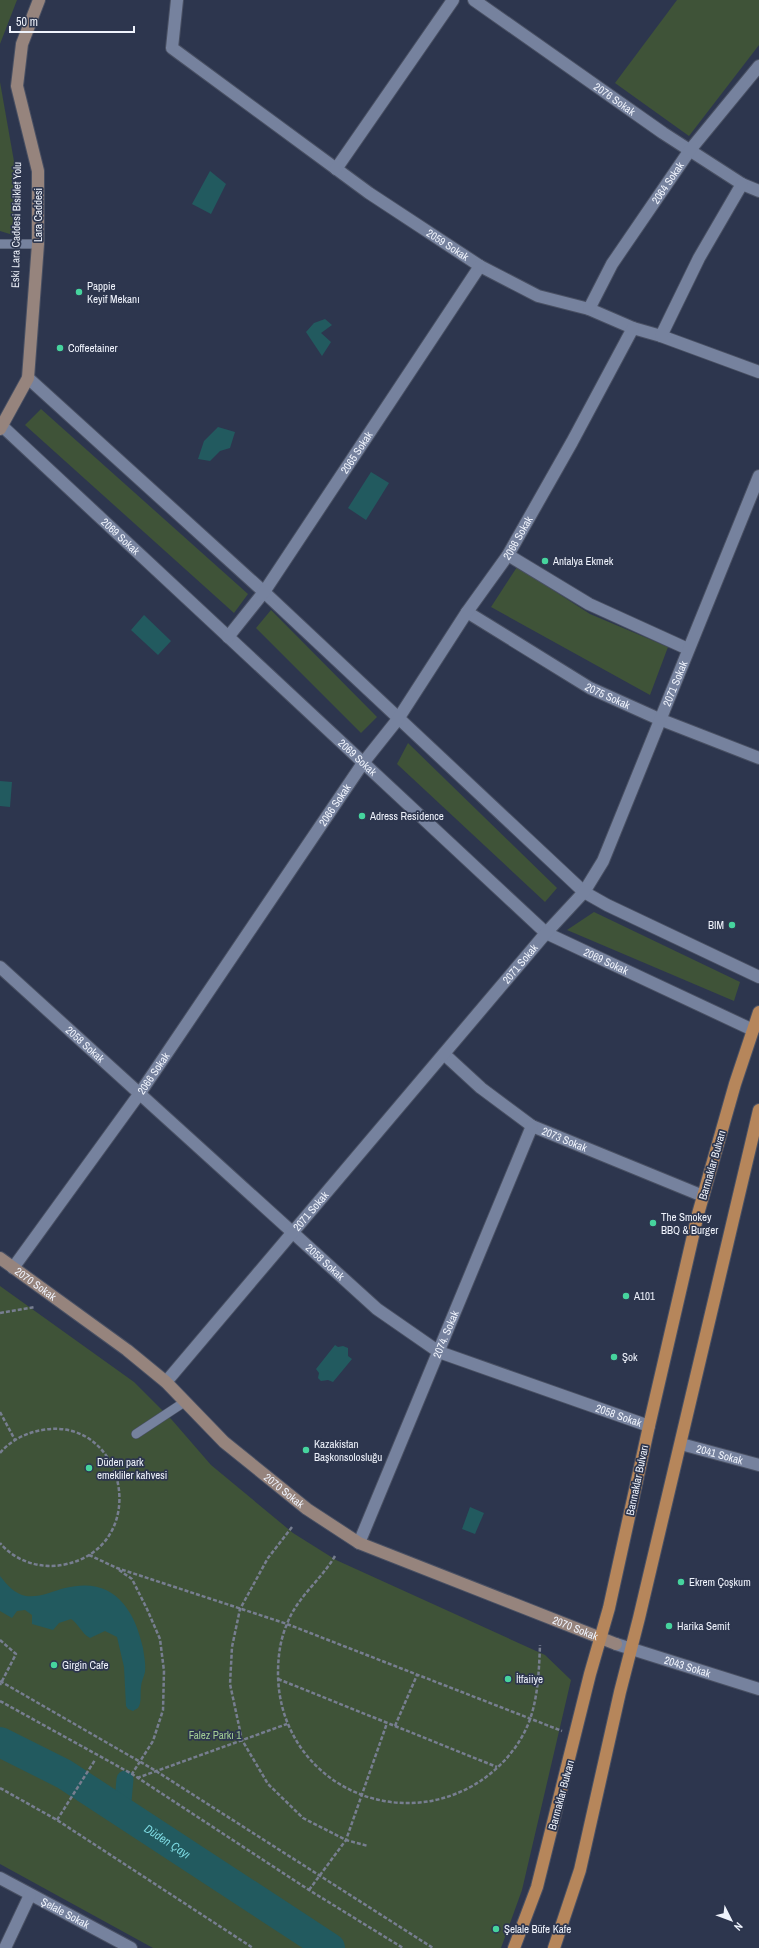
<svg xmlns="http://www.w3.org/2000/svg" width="759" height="1948" font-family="'Archivo Narrow',sans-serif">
  <rect width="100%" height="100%" fill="#2d364e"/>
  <g fill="#3f5338">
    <path d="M0 0H17L0 44Z"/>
    <path d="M677 0H759V45L689 136 615 83Z"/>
    <path d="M0 82 15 167 13 235 0 231Z"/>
    <path d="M41 409 248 594 234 613 25 425Z"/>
    <path d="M517 567 590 614 668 647 650 695 491 607Z"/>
    <path d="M271 610 377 717 361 733 256 628Z"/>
    <path d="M408 743 557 888 545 902 397 764Z"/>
    <path d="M594 912 740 982 734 1001 567 930Z"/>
    <path d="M0 1286 134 1382 172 1420 211 1465 293 1533 336 1560 545 1655 571 1680 522 1890 501 1948H153L0 1864Z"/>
  </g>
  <g fill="#225a5f">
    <path d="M210 171 226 184 211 214 192 204Z"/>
    <path d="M325 319 332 325 321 333 331 342 322 356 306 332 314 323Z"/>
    <path d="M218 427 235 432 230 448 220 451 210 461 198 459 204 441Z"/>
    <path d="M371 472 389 483 366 520 348 508Z"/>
    <path d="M144 615 171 641 158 655 131 630Z"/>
    <path d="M0 781 12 782 10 807 0 806Z"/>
    <path d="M335 1345 338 1347 343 1346 348 1348V1356L352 1359 333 1382 328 1380 321 1381 318 1378 319 1373 316 1369Z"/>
    <path d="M470 1507 484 1513 475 1534 462 1529Z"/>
    <path d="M0 1576C7 1585 15 1594 26 1596 39 1598 53 1591 65 1588 112 1576 134 1607 143 1648 144 1655 146 1665 145 1672 144 1677 141 1682 141 1687 140 1694 142 1702 138 1708L133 1711 128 1709 126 1706 124 1667 117 1637 105 1631 90 1638C81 1633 79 1624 71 1619L59 1623 53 1630 32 1624V1615L25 1610 17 1611 12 1618 0 1611Z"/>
  </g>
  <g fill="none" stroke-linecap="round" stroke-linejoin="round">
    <path stroke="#225a5f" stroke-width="17" d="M122 1812 125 1779"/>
    <path stroke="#225a5f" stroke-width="30" id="s1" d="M0 1742 64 1774 330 1948"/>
    <g stroke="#495063" stroke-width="10">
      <g id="lane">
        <path d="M1 244H38"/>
        <path d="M136 1434 186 1401"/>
      </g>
    </g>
    <g stroke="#495063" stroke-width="14">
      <g id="street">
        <path id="s2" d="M177 0 172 48 369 193 480 266 538 296 589 309 633 328 661 336 759 372"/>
        <path id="s3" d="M474 0 663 133 742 184 759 191"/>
        <path d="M336 169 453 0"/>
        <path id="s4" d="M589 309 612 264 690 150 759 66"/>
        <path d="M661 336 699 258 742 184"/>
        <path d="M28 378 264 592 584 892 607 905 759 977"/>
        <path id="s5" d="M2 426 546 933 753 1030"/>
        <path d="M508 555 589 604 688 649"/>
        <path id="s6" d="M467 612 590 688 659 719 759 758"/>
        <path id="s7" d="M228 637 264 592 480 266"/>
        <path id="s8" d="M0 967 377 1309 439 1352 649 1426"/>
        <path id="s9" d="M444 1054 481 1088 532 1126 703 1196"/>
        <path id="s10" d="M13 1268 140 1093 363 763 398 719 467 612 508 555 572 442 633 328"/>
        <path id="s11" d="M166 1382 546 933 584 892 603 861 759 476"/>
        <path id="s12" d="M681 1444 759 1465"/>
        <path id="s13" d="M359 1543 532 1126"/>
        <path id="s14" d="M616 1644 759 1689"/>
        <path id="s15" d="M0 1878 131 1948"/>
        <path d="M5 1948 30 1895"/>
      </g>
    </g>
    <g stroke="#495063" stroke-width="14">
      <g id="secondary">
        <path d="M0 429 28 378 38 244V171L17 86 22 44 39 0"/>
        <path id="s16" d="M0 1258 127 1350 166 1382 224 1442 307 1509 359 1543 616 1644"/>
      </g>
    </g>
    <g stroke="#495063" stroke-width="14">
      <g id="primary">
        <path d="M514 1948 537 1887 590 1674 609 1608 649 1426 698 1214 735 1084 759 1012"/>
        <path d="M554 1948 580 1870 620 1692 639 1618 759 1110"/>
      </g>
    </g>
    <g stroke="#777e90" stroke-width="2.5" stroke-dasharray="4 2" stroke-linecap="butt">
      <path d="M0 1313 35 1307"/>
      <path d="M0 1412 15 1440"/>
      <path d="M0 1453C11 1440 26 1433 42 1430 128 1415 153 1549 62 1565 40 1569 15 1561 0 1543"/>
      <path d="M292 1527 268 1558 240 1609 232 1647 230 1684 242 1740 268 1784 303 1818 346 1840 368 1846"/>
      <path d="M89 1555 117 1568 287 1624 562 1731"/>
      <path d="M335 1556C321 1580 297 1597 287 1624 280 1640 278 1657 278 1674 279 1776 387 1835 474 1785 498 1771 519 1748 529 1722 538 1698 539 1671 540 1645"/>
      <path d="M119 1570 132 1579 147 1609 160 1639 164 1671 163 1710 153 1741 132 1774"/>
      <path d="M0 1640 16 1654 0 1685"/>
      <path d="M278 1679 497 1767"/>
      <path d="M0 1681 156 1771 433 1948"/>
      <path d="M0 1701 132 1774 309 1890 403 1948"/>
      <path d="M395 1726 417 1675"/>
      <path d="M137 1778 287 1724"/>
      <path d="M0 1788 57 1820 253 1948"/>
      <path d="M57 1820 95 1760"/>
      <path d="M309 1890 346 1840 387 1723"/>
    </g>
    <use href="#lane" stroke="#76829e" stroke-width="9"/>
    <use href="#street" stroke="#76829e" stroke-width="12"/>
    <use href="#secondary" stroke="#96847d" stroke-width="12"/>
    <use href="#primary" stroke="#b6865b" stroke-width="12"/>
  </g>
  <g fill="#46d49e" stroke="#2d364e" stroke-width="1.5">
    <circle cx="79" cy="292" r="4"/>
    <circle cx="60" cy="348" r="4"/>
    <circle cx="545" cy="561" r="4"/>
    <circle cx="362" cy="816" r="4"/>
    <circle cx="732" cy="925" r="4"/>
    <circle cx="653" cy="1223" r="4"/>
    <circle cx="626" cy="1296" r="4"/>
    <circle cx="614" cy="1357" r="4"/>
    <circle cx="306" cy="1450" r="4"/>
    <circle cx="89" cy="1468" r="4"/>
    <circle cx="681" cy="1582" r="4"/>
    <circle cx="669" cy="1626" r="4"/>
    <circle cx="54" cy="1665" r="4"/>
    <circle cx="508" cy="1679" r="4"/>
    <circle cx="496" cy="1929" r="4"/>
  </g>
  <g text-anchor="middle" stroke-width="3.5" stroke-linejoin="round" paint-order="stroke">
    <g font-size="11" fill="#eff3fc" stroke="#2d364e">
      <text dy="4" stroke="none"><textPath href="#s3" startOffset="172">2076 Sokak</textPath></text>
      <text dy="4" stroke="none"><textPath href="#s4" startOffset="149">2064 Sokak</textPath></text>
      <text transform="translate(38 215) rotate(-90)" y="4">Lara Caddesi</text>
      <text transform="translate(16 225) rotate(-89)" y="4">Eski Lara Caddesi Bisiklet Yolu</text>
      <text dy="4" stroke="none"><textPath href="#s2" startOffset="387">2059 Sokak</textPath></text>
      <text dy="4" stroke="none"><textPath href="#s7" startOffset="225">2065 Sokak</textPath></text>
      <text dy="4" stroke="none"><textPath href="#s5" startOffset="162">2069 Sokak</textPath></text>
      <text dy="4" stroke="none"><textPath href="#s10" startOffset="888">2066 Sokak</textPath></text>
      <text dy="4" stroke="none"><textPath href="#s11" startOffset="872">2071 Sokak</textPath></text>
      <text dy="4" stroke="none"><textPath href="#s6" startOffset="164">2075 Sokak</textPath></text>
      <text dy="4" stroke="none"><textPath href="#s5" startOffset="486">2069 Sokak</textPath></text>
      <text dy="4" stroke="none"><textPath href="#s10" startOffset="564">2066 Sokak</textPath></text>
      <text dy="4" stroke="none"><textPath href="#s5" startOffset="810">2069 Sokak</textPath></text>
      <text dy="4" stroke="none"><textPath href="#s11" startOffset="548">2071 Sokak</textPath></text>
      <text dy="4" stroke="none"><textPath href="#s8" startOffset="115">2058 Sokak</textPath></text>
      <text dy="4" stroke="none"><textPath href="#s10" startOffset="240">2066 Sokak</textPath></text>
      <text dy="4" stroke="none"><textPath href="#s9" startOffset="149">2073 Sokak</textPath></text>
      <text transform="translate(712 1165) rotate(-74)" y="4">Barınaklar Bulvarı</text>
      <text dy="4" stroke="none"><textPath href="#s11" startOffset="224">2071 Sokak</textPath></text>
      <text dy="4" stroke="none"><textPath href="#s8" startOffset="439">2058 Sokak</textPath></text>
      <text dy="4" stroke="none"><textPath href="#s16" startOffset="44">2070 Sokak</textPath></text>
      <text dy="4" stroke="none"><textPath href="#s13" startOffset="226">2074. Sokak</textPath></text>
      <text dy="4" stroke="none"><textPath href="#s8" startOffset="775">2058 Sokak</textPath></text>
      <text dy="4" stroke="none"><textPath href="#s12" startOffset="40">2041 Sokak</textPath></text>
      <text transform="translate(637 1480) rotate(-78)" y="4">Barınaklar Bulvarı</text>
      <text dy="4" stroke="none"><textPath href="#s16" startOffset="368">2070 Sokak</textPath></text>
      <text dy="4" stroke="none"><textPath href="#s16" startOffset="692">2070 Sokak</textPath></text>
      <text dy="4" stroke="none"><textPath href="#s14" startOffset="75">2043 Sokak</textPath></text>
      <text transform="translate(561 1795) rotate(-75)" y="4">Barınaklar Bulvarı</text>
      <text dy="4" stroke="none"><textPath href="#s15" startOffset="74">Şelale Sokak</textPath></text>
    </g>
    <g font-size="11" fill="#eff3fc" stroke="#2d364e" text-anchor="start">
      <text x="87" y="290">Pappie<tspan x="87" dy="13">Keyif Mekanı</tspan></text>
      <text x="68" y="352">Coffeetainer</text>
      <text x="553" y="565">Antalya Ekmek</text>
      <text x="370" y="820">Adress Residence</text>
      <text x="724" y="929" text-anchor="end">BIM</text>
      <text x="661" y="1221">The Smokey<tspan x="661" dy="13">BBQ &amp; Burger</tspan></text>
      <text x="634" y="1300">A101</text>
      <text x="622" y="1361">Şok</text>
      <text x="314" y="1448">Kazakistan<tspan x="314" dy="13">Başkonsolosluğu</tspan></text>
      <text x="97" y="1466">Düden park<tspan x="97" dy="13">emekliler kahvesi</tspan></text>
      <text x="689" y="1586">Ekrem Çoşkum</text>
      <text x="677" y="1630">Harika Semit</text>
      <text x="62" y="1669">Girgin Cafe</text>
      <text x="516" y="1683">İtfaiiye</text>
      <text x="504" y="1933">Şelale Büfe Kafe</text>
    </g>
    <g font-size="11" fill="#a2cc94" stroke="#2d364e">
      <text x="215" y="1739">Falez Parkı 1</text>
    </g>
    <g font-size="12" font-style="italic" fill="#7dd9e1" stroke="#2d364e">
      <text dy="4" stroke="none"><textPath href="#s1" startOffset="195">Düden Çayı</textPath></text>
    </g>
  </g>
  <g transform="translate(731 1920) rotate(132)" stroke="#2d364e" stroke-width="3" paint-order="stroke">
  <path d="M0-3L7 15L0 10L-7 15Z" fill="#eff3fc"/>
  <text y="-6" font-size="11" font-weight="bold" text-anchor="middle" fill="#eff3fc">N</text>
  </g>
  <path d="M10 26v6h124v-6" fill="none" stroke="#eff3fc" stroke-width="2"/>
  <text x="16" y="26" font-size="12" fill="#eff3fc" stroke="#2d364e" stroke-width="3" paint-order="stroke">50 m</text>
</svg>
